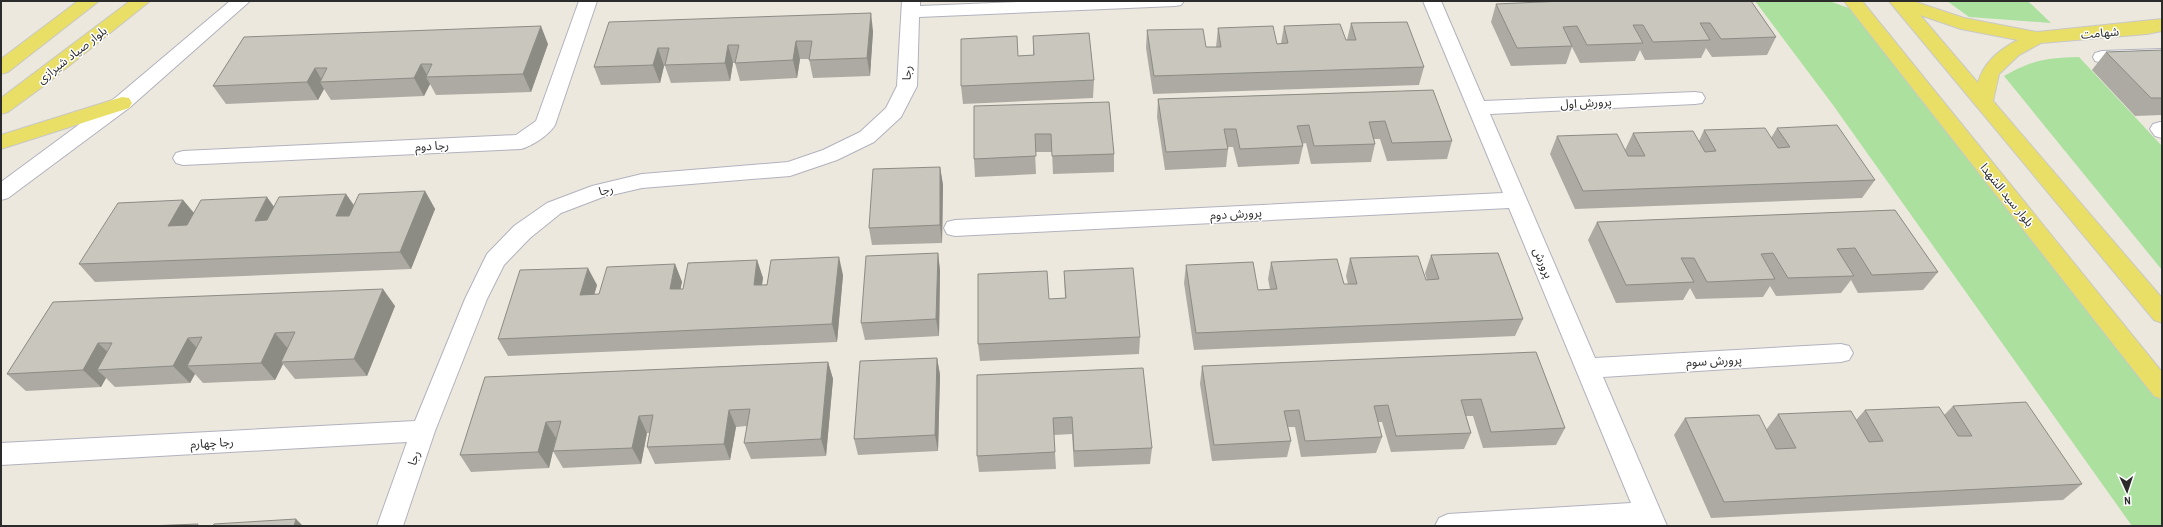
<svg xmlns="http://www.w3.org/2000/svg" width="2163" height="527" font-family="'Archivo Narrow','Noto Sans Arabic',sans-serif">
  <rect width="100%" height="100%" fill="#ece8de"/>
  <g fill="#abe09e">
    <path d="M1755 1H1829L1860 12 2162 394V526H2132L1833 105Z"/>
    <path d="M1947 1H2028L2051 23 1969 17Z"/>
    <path d="M2079 57 2162 146V270L2004 76C2032 60 2046 58 2079 57Z"/>
  </g>
  <g fill="none" stroke-linecap="round" stroke-linejoin="round">
    <g stroke="#b2b2be" stroke-width="2">
      <g id="minor">
        <path d="M230 1H250L129 108 8 198 1 200V182L115 98Z"/>
        <path d="M579 1H597L555 125C549 135 532 146 521 149L183 165 176 163 173 158 176 153 183 151 516 135 536 121Z"/>
        <path d="M902 1H920V6L1042 1H1184L1181 5 1175 6 919 17 917 86 901 117 874 142 837 160 790 176 642 188 603 197 561 213 530 238 504 265 487 299 435 431 403 526H377L407 442 1 465V443L415 421 465 299 484 260 487 254 514 226 547 203 592 186 642 174 788 162 823 150 860 132 886 108 897 86Z"/>
        <path d="M1423 1H1441L1484 101 1695 92 1702 93 1705 98 1702 103 1695 104 1490 114 1595 358 1841 344 1849 346 1853 353 1849 360 1841 362 1603 377 1667 526H1435L1439 518 1448 514 1631 503 1509 208 955 236 947 234 944 228 947 222 955 220 1503 193Z"/>
        <path d="M2162 49V61L2102 63 2095 61 2093 57 2095 53 2102 51Z"/>
        <path d="M2160 122H2162V138L2155 136 2150 129 2153 124Z"/>
      </g>
    </g>
    <g stroke="#c8c8c8" stroke-width="2">
      <g id="major">
        <path d="M78 1H99L8 72 1 74V59Z"/>
        <path d="M130 1H150L45 85 8 112 1 114V98Z"/>
        <path d="M1844 1H1862L2162 372V399L2154 396Z"/>
        <path d="M1889 1H1913L1964 18 2037 32 2162 19V31L2147 34 2041 43 2019 55 1999 74 1993 101 2162 298V323L2154 320ZM1920 15 1961 29 2018 40C2000 49 1983 63 1978 83Z"/>
        <path d="M122 97 129 98 132 103 129 108 1 149V135Z"/>
      </g>
    </g>
    <use href="#minor" fill="#fff" fill-rule="evenodd"/>
    <use href="#major" fill="#eadf66" fill-rule="evenodd"/>
  </g>
  <g fill="#acaaa3">
    <path d="M1751 1 1776 37 1767 55 1712 57 1706 48 1701 58 1645 60 1640 50 1635 61 1580 63 1572 47 1566 64 1511 66 1491 22 1496 4Z"/>
    <path d="M609 22 873 31 870 76 813 78 809 59H800L797 78 740 81 735 63H733L730 81 671 83 665 66H664L660 83 601 85 594 67Z"/>
    <path d="M1351 23 1424 67 1419 85 1153 94 1146 48 1147 30 1206 47H1216L1218 28 1277 44 1281 43 1284 26 1347 40Z"/>
    <path d="M1033 36 1094 80 1093 98 963 104 961 86 1018 56 1033 55Z"/>
    <path d="M244 37 548 44 531 92 436 95 430 84 424 96 331 100 324 89 318 100 226 104 213 86Z"/>
    <path d="M2162 50V115L2135 116 2092 70 2106 52Z"/>
    <path d="M1433 90 1452 141 1447 159 1387 161 1380 139H1374L1375 144 1371 162 1311 164 1306 143 1302 144 1303 146 1299 164 1238 167 1233 147H1228V149L1226 167 1165 170 1157 117 1158 99Z"/>
    <path d="M974 106 1114 154V172L1053 174 1052 152H1035L1036 174 975 177 974 159Z"/>
    <path d="M1777 128 1875 180 1862 198 1575 209 1550 154 1557 136 1625 150 1633 133 1699 141 1704 130 1771 138Z"/>
    <path d="M940 167 943 185 942 243 872 245 869 228Z"/>
    <path d="M425 191 435 209 411 269 95 282 79 264 183 200 194 213 274 207 346 194 354 205Z"/>
    <path d="M1895 210 1938 272 1923 290 1858 293 1851 280 1841 293 1776 296 1770 286 1763 297 1696 299 1690 288 1683 300 1616 303 1588 240 1597 222Z"/>
    <path d="M938 253 940 271 939 336 865 340 861 323Z"/>
    <path d="M1431 255 1523 319 1515 336 1194 350 1184 283 1186 265 1258 290 1270 289 1268 279 1271 262 1344 284H1348L1346 276 1350 258 1426 280H1427L1425 273Z"/>
    <path d="M757 260 763 278 762 285 843 275 837 342 508 356 498 339 597 285 594 295 599 294 675 264 682 282 680 289H683Z"/>
    <path d="M1064 271 1140 337 1139 354 980 361 978 344 1049 299 1065 298Z"/>
    <path d="M53 302 395 306 367 376 295 379 283 364 275 380 203 383 195 374 190 383 115 387 106 378 101 387 26 391 7 374Z"/>
    <path d="M1536 352 1565 428 1556 445 1483 448 1473 416H1466L1471 433 1464 449 1391 452 1382 422H1378L1382 437 1376 453 1301 457 1295 427H1288L1291 441 1287 457 1212 461 1200 384 1202 366Z"/>
    <path d="M937 358 940 375 938 451 858 455 854 439Z"/>
    <path d="M828 362 833 379 826 456 751 459 744 443 747 426 736 427 730 460 655 464 647 447 650 433H647L641 464 563 468 553 451 556 438 549 468 471 472 460 455 485 377Z"/>
    <path d="M977 375 1152 448 1150 464 1074 467 1072 434 1054 435 1056 469 979 472 977 456Z"/>
    <path d="M1953 406 2082 484 2063 500 1711 518 1674 435 1685 418 1766 430 1778 414 1856 420 1865 410 1944 415Z"/>
  </g>
  <g fill="#8c8b84">
    <path d="M871 13 873 31 870 76 867 58Z"/>
    <path d="M541 26 548 44 531 92 523 74Z"/>
    <path d="M796 41 800 59 797 78 793 60Z"/>
    <path d="M728 45 733 63 730 81 725 63Z"/>
    <path d="M658 48 664 66 660 83 653 65Z"/>
    <path d="M421 64 428 77H426L430 84 424 96 414 78Z"/>
    <path d="M315 68 323 82H320L324 89 318 100 307 82Z"/>
    <path d="M940 167 943 185 942 243 940 225Z"/>
    <path d="M425 191 435 209 411 269 400 252Z"/>
    <path d="M346 194 358 212 348 234 336 216Z"/>
    <path d="M267 197 280 215 268 238 255 221Z"/>
    <path d="M183 200 198 218 183 243 168 226Z"/>
    <path d="M938 253 940 271 939 336 936 319Z"/>
    <path d="M839 257 843 275 837 342 832 324Z"/>
    <path d="M757 260 763 278 759 303 754 285Z"/>
    <path d="M675 264 682 282 677 307 670 289Z"/>
    <path d="M588 268 597 285 589 313 580 295Z"/>
    <path d="M383 289 395 306 367 376 354 359Z"/>
    <path d="M275 333 289 350 281 362 283 364 275 380 261 363Z"/>
    <path d="M188 338 204 356 187 366 195 374 190 383 173 366Z"/>
    <path d="M98 343 116 360 97 370 106 378 101 387 83 370Z"/>
    <path d="M937 358 940 375 938 451 935 435Z"/>
    <path d="M828 362 833 379 826 456 821 439Z"/>
    <path d="M729 410 736 427 730 460 724 444Z"/>
    <path d="M639 416 647 433 641 464 632 448Z"/>
    <path d="M546 422 556 438 549 468 538 452Z"/>
    <path d="M296 519 303 526H294Z"/>
  </g>
  <g fill="#c8c6bd" stroke="#8c8b84">
    <path d="M1564 1H1751L1776 37 1721 39 1710 23H1700L1710 40 1653 42 1643 25H1633L1643 43 1587 45 1577 26 1563 27 1572 46 1517 48 1496 4Z"/>
    <path d="M871 13 867 58 809 60 812 41H796L793 60 735 63 739 45H728L725 63 665 65 669 48H658L653 65 594 67 609 22Z"/>
    <path d="M1407 22 1424 67 1154 76 1147 30 1203 29 1206 47H1221L1218 28 1273 26 1277 44 1288 43 1284 26 1340 24 1346 40H1356L1351 23Z"/>
    <path d="M541 26 523 74 426 77 432 64H421L414 78 320 82 327 68H315L307 82 213 86 244 37Z"/>
    <path d="M1089 33 1094 80 961 86V39L1017 36 1018 56 1034 55 1033 36Z"/>
    <path d="M2162 50V98H2151L2106 52Z"/>
    <path d="M1433 90 1452 141 1392 143 1385 121 1369 122 1375 144 1314 146 1309 125 1297 126 1303 146 1240 149 1236 129H1224L1228 149 1166 152 1158 99Z"/>
    <path d="M1109 102 1114 154 1052 156 1051 134H1035L1036 156 974 159V106Z"/>
    <path d="M1837 125 1875 180 1583 191 1557 136 1617 134 1628 156H1645L1633 133 1693 131 1705 152 1716 151 1704 130 1765 128 1778 148 1790 147 1777 128Z"/>
    <path d="M940 167V225L869 228 873 169Z"/>
    <path d="M425 191 400 252 79 264 118 203 183 200 168 226 187 225 201 200 267 197 255 221 267 220 279 197 346 194 336 216H349L359 194Z"/>
    <path d="M1895 210 1938 272 1872 275 1855 248 1837 249 1854 276 1788 278 1773 253 1761 254 1775 279 1707 282 1694 258H1681L1694 282 1626 285 1597 222Z"/>
    <path d="M938 253 936 319 861 323 866 256Z"/>
    <path d="M1498 253 1523 319 1196 333 1186 265 1253 262 1258 290 1277 289 1271 262 1337 259 1344 284H1357L1350 258 1418 256 1426 280 1439 279 1431 255Z"/>
    <path d="M839 257 832 324 498 339 520 270 588 268 580 295 599 294 607 267 675 264 670 289H683L688 263 757 260 754 285H767L771 260Z"/>
    <path d="M1133 268 1140 337 978 344V274L1047 271 1049 299 1066 298 1064 271Z"/>
    <path d="M383 289 354 359 281 362 295 332 275 333 261 363 187 366 202 337 188 338 173 366 97 370 112 343H98L83 370 7 374 53 302Z"/>
    <path d="M1536 352 1565 428 1491 432 1481 399 1461 400 1471 433 1396 436 1388 405 1374 406 1382 437 1305 441 1299 410 1284 411 1291 441 1214 445 1202 366Z"/>
    <path d="M937 358 935 435 854 439 860 361Z"/>
    <path d="M828 362 821 439 744 443 750 409 729 410 724 444 647 447 653 415 639 416 632 448 553 451 561 421 546 422 538 452 460 455 485 377Z"/>
    <path d="M1143 368 1152 448 1074 451 1072 417 1053 418 1055 452 977 456V375Z"/>
    <path d="M2026 402 2082 484 1724 502 1685 418 1759 415 1776 449 1796 448 1778 414 1851 411 1869 442 1883 441 1865 410 1939 407 1958 436H1972L1953 406Z"/>
    <path d="M296 519 294 526H213L214 524Z"/>
    <path d="M198 524 197 526H148Z"/>
  </g>
  <g text-anchor="middle" stroke-width="3" stroke-linejoin="round" paint-order="stroke">
    <g font-size="12" fill="#2b2b2b" stroke="#fff">
      <text transform="translate(2100 33) rotate(-5)" y="4">شهامت</text>
      <text transform="translate(72 55) rotate(-38)" y="4">بلوار صیاد شیرازی</text>
      <text transform="translate(907 73) rotate(-87)" y="4">رجا</text>
      <text transform="translate(1586 103) rotate(-3)" y="4">پرورش اول</text>
      <text transform="translate(432 146) rotate(-3)" y="4">رجا دوم</text>
      <text transform="translate(606 190) rotate(-15)" y="4">رجا</text>
      <text transform="translate(2007 195) rotate(51)" y="4">بلوار سید الشهدا</text>
      <text transform="translate(1236 214) rotate(-3)" y="4">پرورش دوم</text>
      <text transform="translate(1543 263) rotate(67)" y="4">پرورش</text>
      <text transform="translate(1714 361) rotate(-3)" y="4">پرورش سوم</text>
      <text transform="translate(212 443) rotate(-3)" y="4">رجا چهارم</text>
      <text transform="translate(414 458) rotate(-71)" y="4">رجا</text>
    </g>
  </g>
  <rect width="2163" height="527" fill="none" stroke="#2b2b2b" stroke-width="4"/>
  <g transform="translate(2127 491) rotate(177)" stroke="#ffffff" stroke-width="3" paint-order="stroke">
  <path d="M0-3L7 15L0 10L-7 15Z" fill="#2b2b2b"/>
  <text y="-6" font-size="11" font-weight="bold" text-anchor="middle" fill="#2b2b2b">N</text>
  </g>
</svg>
